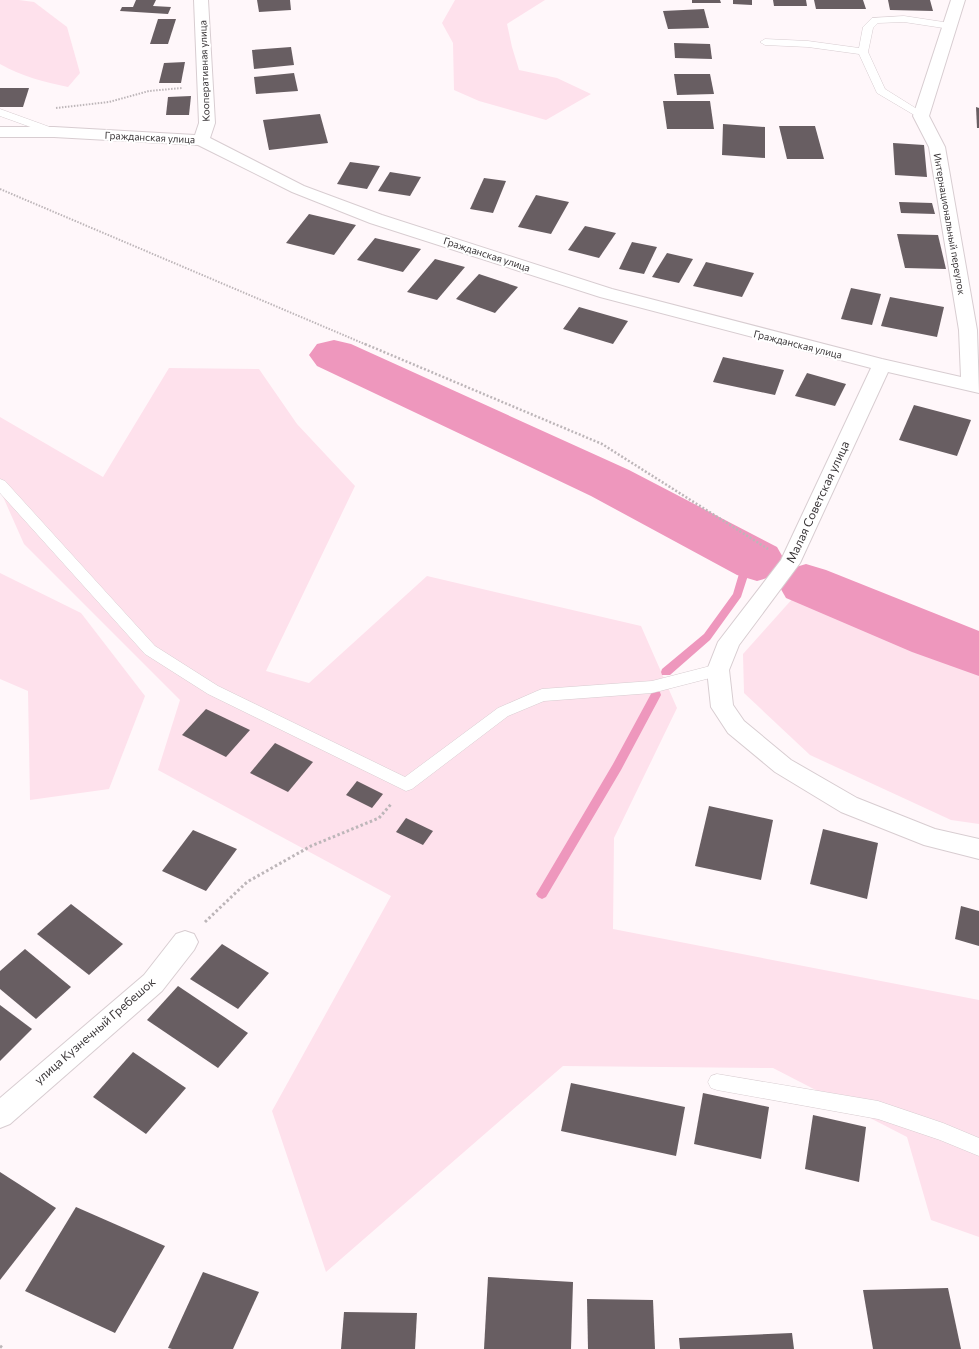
<svg xmlns="http://www.w3.org/2000/svg" width="979" height="1349" font-family="Commissioner,sans-serif">
  <rect width="100%" height="100%" fill="#fff7fa"/>
  <g fill="#fee1ec">
    <path d="M0 0H19L34 2 67 27 80 73 68 87C44 82 21 76 0 64Z"/>
    <path d="M455 0H545L507 24 512 47 519 70 557 78 591 94 546 120 479 101 454 90 453 43 442 23Z"/>
    <path d="M169 368 259 369 297 424 355 486 266 671 309 683 427 576 641 626 677 708 614 838 613 929 979 1000V1237L931 1220 907 1137 773 1068 563 1066 326 1272 272 1111 391 896 158 770 180 700 24 544 0 490V417L103 477Z"/>
    <path d="M0 573 81 613 145 696 109 789 30 800 28 691 0 679Z"/>
    <path d="M794 597 979 671V824L951 820 810 755 744 693 743 654Z"/>
  </g>
  <g fill="none" stroke-linecap="round" stroke-linejoin="round">
    <g fill="#ee97bd" fill-rule="evenodd">
      <path d="M749 554 754 557 741 597 710 640 670 675H662L661 672 662 669 704 634 733 594 744 557Z"/>
      <path d="M656 691 660 692 661 695 621 770 546 897 542 899 538 897 536 894 538 891 613 764 652 692Z"/>
    </g>
    <g fill="#ee97bd" fill-rule="evenodd">
      <path d="M334 340 351 344 629 470 777 547 785 561 777 575 757 581 737 575 591 496 317 366 309 355 317 344Z"/>
      <path d="M806 564 826 570 979 631V676L912 652 786 598 778 584 786 570Z"/>
    </g>
  </g>
  <g fill="#685e62">
    <path d="M136 0H156L153 6 171 7 168 14 120 11 122 7H133Z"/>
    <path d="M257 0H290L291 10 259 12Z"/>
    <path d="M692 0H720L721 3H692Z"/>
    <path d="M733 0H752V5L733 4Z"/>
    <path d="M773 0H806L807 6H774Z"/>
    <path d="M814 0H863L866 9H816Z"/>
    <path d="M888 0H930L933 11 890 10Z"/>
    <path d="M704 9 709 28 668 29 663 11Z"/>
    <path d="M158 19H176L168 44H150Z"/>
    <path d="M674 43 710 44 712 59 675 58Z"/>
    <path d="M291 47 294 65 254 69 252 50Z"/>
    <path d="M185 62 181 83H159L164 63Z"/>
    <path d="M294 73 298 91 256 94 254 77Z"/>
    <path d="M674 74H710L714 94 677 95Z"/>
    <path d="M0 88H29L23 107H0Z"/>
    <path d="M191 96 189 115H166L168 97Z"/>
    <path d="M663 101H710L714 129H667Z"/>
    <path d="M976 107 979 108V128H977Z"/>
    <path d="M320 114 328 143 269 150 263 120Z"/>
    <path d="M723 124 765 127V158L722 155Z"/>
    <path d="M779 126H815L824 159H787Z"/>
    <path d="M893 143 924 145 927 177 895 175Z"/>
    <path d="M350 162 380 166 367 189 337 184Z"/>
    <path d="M390 172 421 177 410 196 378 191Z"/>
    <path d="M484 178 506 181 493 213 470 209Z"/>
    <path d="M536 195 569 202 551 234 518 227Z"/>
    <path d="M899 202 932 203 935 214 901 213Z"/>
    <path d="M309 214 356 225 334 255 286 243Z"/>
    <path d="M585 226 616 233 599 258 568 250Z"/>
    <path d="M897 234 938 235 946 269 905 268Z"/>
    <path d="M375 238 421 249 403 272 357 260Z"/>
    <path d="M632 242 657 247 644 274 619 269Z"/>
    <path d="M667 253 693 259 679 283 652 277Z"/>
    <path d="M435 259 465 267 437 300 407 292Z"/>
    <path d="M706 262 754 273 742 297 693 286Z"/>
    <path d="M479 274 518 287 495 313 456 299Z"/>
    <path d="M851 288 881 294 872 325 841 319Z"/>
    <path d="M890 297 944 307 937 337 881 326Z"/>
    <path d="M579 307 628 321 613 344 563 329Z"/>
    <path d="M723 357 784 370 775 395 713 382Z"/>
    <path d="M807 373 846 384 835 406 795 396Z"/>
    <path d="M914 405 971 420 957 456 899 440Z"/>
    <path d="M206 709 250 730 226 757 182 735Z"/>
    <path d="M275 743 313 762 288 792 250 773Z"/>
    <path d="M357 781 383 794 372 808 346 795Z"/>
    <path d="M709 806 773 820 761 880 695 866Z"/>
    <path d="M406 818 433 831 423 845 396 832Z"/>
    <path d="M823 829 878 843 867 899 810 884Z"/>
    <path d="M193 830 237 849 206 891 162 871Z"/>
    <path d="M71 904 123 944 89 975 37 934Z"/>
    <path d="M961 906 979 911V946L955 939Z"/>
    <path d="M222 944 269 973 238 1009 190 979Z"/>
    <path d="M25 949 71 987 36 1019 0 989V971Z"/>
    <path d="M178 986 248 1033 218 1068 147 1020Z"/>
    <path d="M0 1005 32 1029 0 1061Z"/>
    <path d="M133 1052 186 1088 146 1134 93 1097Z"/>
    <path d="M571 1083 685 1107 676 1156 561 1131Z"/>
    <path d="M703 1093 769 1107 761 1159 694 1144Z"/>
    <path d="M813 1115 866 1127 859 1182 805 1169Z"/>
    <path d="M0 1172 56 1208 0 1280Z"/>
    <path d="M76 1207 165 1246 115 1333 25 1291Z"/>
    <path d="M203 1272 259 1292 233 1349H172L168 1348Z"/>
    <path d="M488 1277 573 1282 571 1349H484Z"/>
    <path d="M948 1288 961 1349H873L863 1290Z"/>
    <path d="M587 1299 653 1300 655 1349H588Z"/>
    <path d="M344 1312 417 1313 415 1349H341Z"/>
    <path d="M792 1333 794 1349H680L679 1338Z"/>
  </g>
  <g fill="none" stroke-linecap="round" stroke-linejoin="round">
    <g stroke="#d8cdd1" stroke-width="1">
      <g id="lane">
        <path d="M904 16 950 23 955 26 950 29 904 22 878 23 873 28 868 52 885 89 925 114 926 116 925 118 921 119 877 93 859 54 808 47 765 45 760 42 765 39 808 41 859 48 863 27 872 18Z"/>
        <path d="M0 109 58 130 59 132 58 134H50L0 116Z"/>
        <path d="M0 479 5 481 155 646 218 686 405 777 498 708 537 691 542 689 652 681 718 664 723 666 725 670 723 674 718 676 652 693 544 701 508 716 412 789 406 791 208 694 145 654 0 493Z"/>
        <path d="M717 1074 878 1101 943 1123 979 1138V1156L940 1140 878 1119 717 1090 711 1088 708 1082 711 1076Z"/>
      </g>
    </g>
    <g stroke="#d8cdd1" stroke-width="2">
      <g id="street">
        <path d="M194 0H208L215 123 210 138 304 186 382 215 612 289 882 359 961 377 959 330 929 147 913 116 951 0H965L929 116 945 147 977 330 979 393 888 372 800 563 739 645 729 670 733 705 744 721 791 760 857 798 935 829 979 839V859L924 845 841 812 775 772 728 733 711 707 707 670 718 642 781 560 871 368 600 297 370 223 292 192 198 145 54 137H0V127H54L195 135 199 123Z"/>
        <path d="M185 931 194 934 198 942 194 950 162 991 10 1124 0 1128V1098L144 975 176 934Z"/>
      </g>
    </g>
    <g stroke="#bdb6b9" stroke-width="2" stroke-dasharray="1.5 1.5" stroke-linecap="butt">
      <path d="M56 108 109 102 149 91 182 88"/>
      <path d="M0 189 367 345"/>
    </g>
    <path stroke="#bdb6b9" stroke-width="2.5" stroke-dasharray="2 2" stroke-linecap="butt" d="M365 344 602 444 768 549"/>
    <g stroke="#bdb6b9" stroke-width="3" stroke-dasharray="2.5 2.5" stroke-linecap="butt">
      <path d="M205 922 247 882 311 846 379 818 392 803"/>
      <path d="M0 1346 4 1349"/>
    </g>
    <use href="#lane" fill="#fff" fill-rule="evenodd"/>
    <use href="#street" fill="#fff" fill-rule="evenodd"/>
  </g>
  <g text-anchor="middle" stroke-width="4" stroke-linejoin="round" paint-order="stroke">
    <g font-size="10" fill="#3a3638" stroke="#fff">
      <text transform="translate(204 71) rotate(-92)" y="4">Кооперативная улица</text>
      <text transform="translate(150 137) rotate(3)" y="4">Гражданская улица</text>
      <text transform="translate(950 224) rotate(80)" y="4">Интернациональный переулок</text>
      <text transform="translate(487 254) rotate(18)" y="4">Гражданская улица</text>
      <text transform="translate(798 344) rotate(14)" y="4">Гражданская улица</text>
    </g>
    <g font-size="12" fill="#3a3638" stroke="#fff">
      <text transform="translate(818 502) rotate(-65)" y="4">Малая Советская улица</text>
      <text transform="translate(95 1031) rotate(-41)" y="4">улица Кузнечный Гребешок</text>
    </g>
  </g>
</svg>
